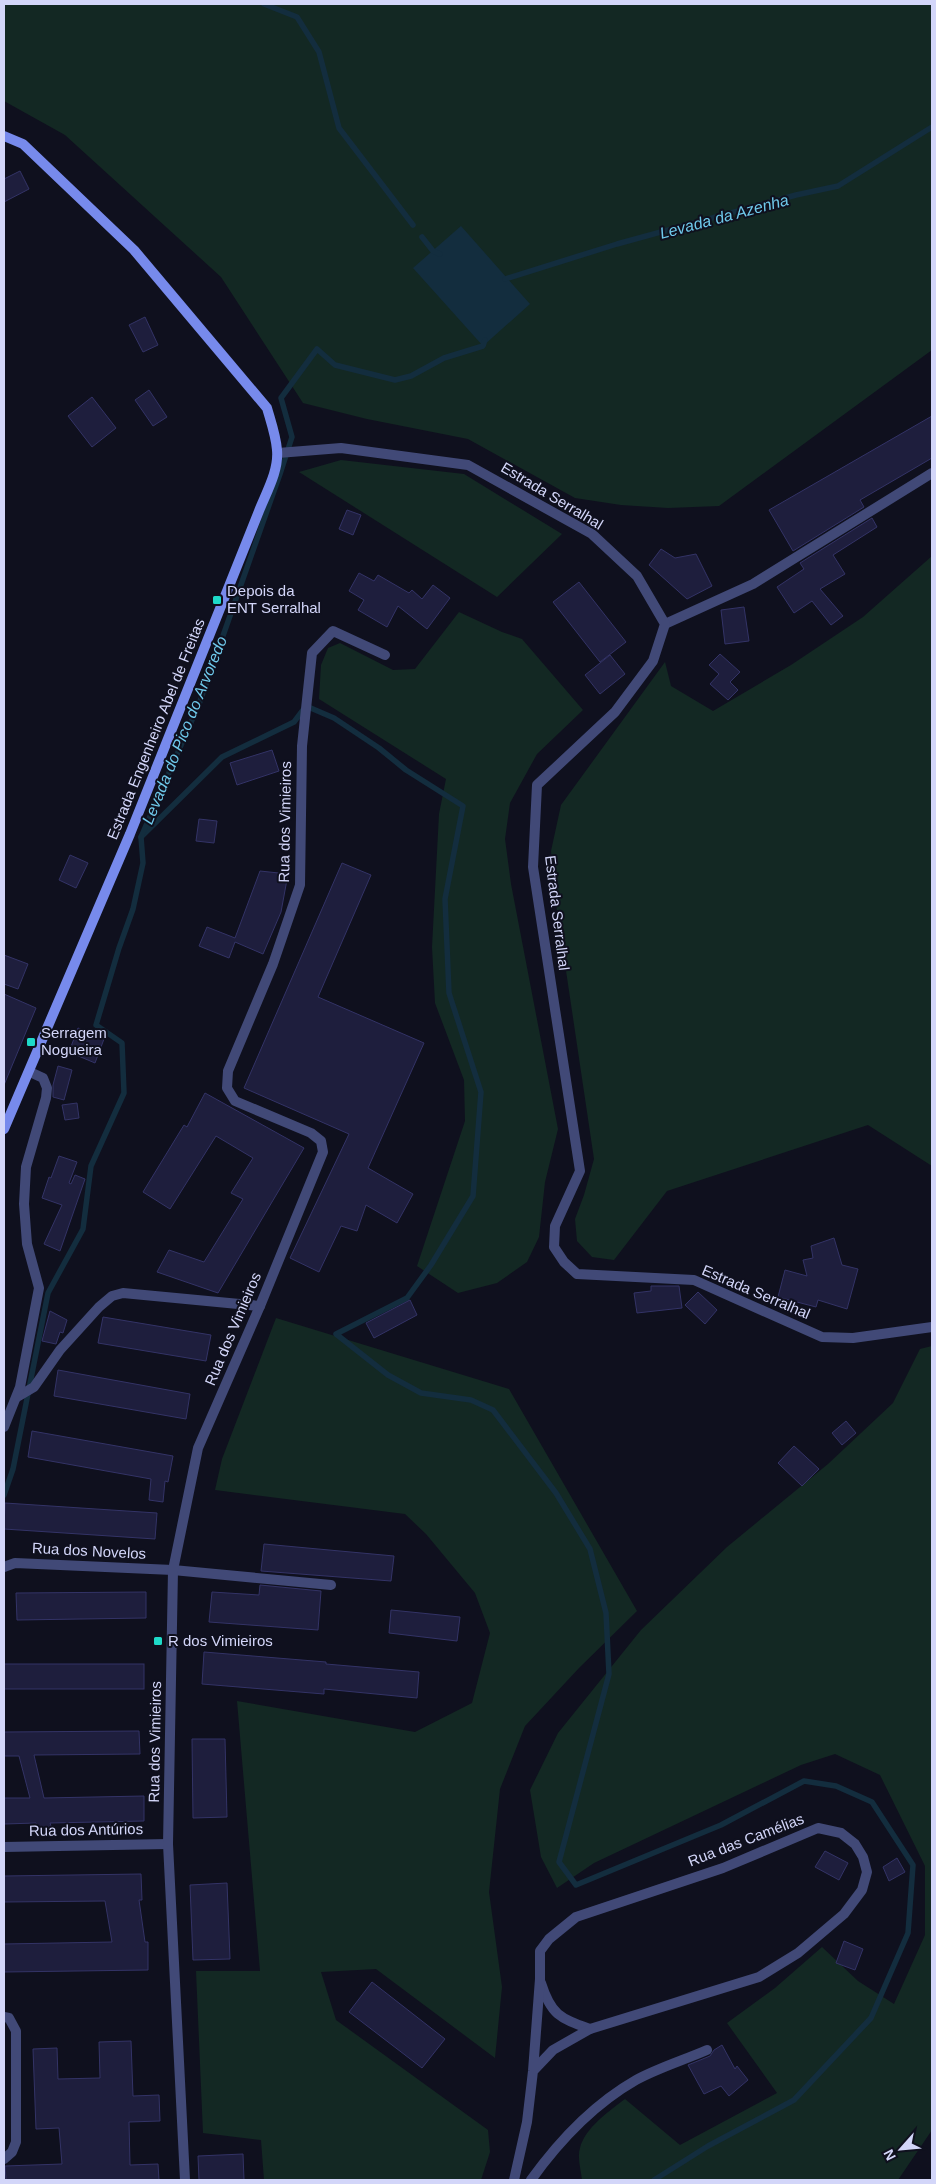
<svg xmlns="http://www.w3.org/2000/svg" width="936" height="2184" font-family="Helvetica,sans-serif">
  <rect width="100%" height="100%" fill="#0f101e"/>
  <g fill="#132823">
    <path d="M4 4H932V350L719 506 668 508 621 505 575 498 468 439 367 419 303 403 221 277 65 135 4 101Z"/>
    <path d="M341 460 464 474 562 534 497 597 299 472Z"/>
    <path d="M932 556V1166L868 1125 667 1191 614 1260 592 1257 577 1241 575 1219 584 1195 594 1159 554 890 551 851 561 805 665 662 671 686 713 711 791 665 863 617Z"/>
    <path d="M459 612 502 632 522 639 583 710 537 754 510 803 505 839 511 884 558 1129 545 1182 539 1237 527 1262 497 1283 458 1293 417 1266 465 1121 464 1080 435 1003 432 947 439 814 446 779 319 699 321 665 328 648 340 643 393 670 415 669Z"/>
    <path d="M276 1318 509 1389 637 1611 579 1668 525 1726 500 1789 489 1892 502 1987 495 2058 376 1969 321 1972 336 2020 488 2130 490 2152 481 2180H264L261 2140 203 2133 196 1971H260L237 1701 415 1732 472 1703 490 1633 475 1593 426 1534 405 1514 215 1490 222 1459Z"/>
    <path d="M932 1346V2130L898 2180H582C581 2170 577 2158 580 2148 585 2128 609 2111 625 2099L680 2145 777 2093 727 2023 775 1988 822 1947 858 1981 894 2004 925 1935V1866L880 1775 835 1754 801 1765 594 1863 557 1888 541 1857 530 1790 558 1733 641 1630 727 1547 828 1464 893 1403 920 1349Z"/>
  </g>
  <path fill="#132d3e" d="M461 226 530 304 483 346 413 268Z"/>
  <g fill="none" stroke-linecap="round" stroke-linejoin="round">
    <g stroke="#132d3e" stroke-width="5.5">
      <path d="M264 4 297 17 319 52 339 128 413 225"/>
      <path d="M422 237 433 251 440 254"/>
      <path d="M505 279 617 244 796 195 838 186 932 127"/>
      <path d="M141 837 222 757 294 722 306 706 334 718 379 748 406 770 463 806 445 899 449 993 481 1092 473 1196 431 1265 407 1298 336 1334 388 1375 421 1393 471 1400 493 1410 556 1493 590 1549 606 1613 609 1674 559 1862 576 1885 721 1825 804 1781 836 1786 872 1802 913 1865 908 1933 871 2018 794 2100 708 2146 654 2180"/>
      <path d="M4 1495 13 1469 48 1293 83 1229 91 1166 124 1093 122 1043 96 1025 119 948 133 909 143 863 141 837 199 704 281 471 292 437 281 398 317 349 335 365 395 380 411 376 444 358 483 346 485 340"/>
    </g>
  </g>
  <g fill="#1e1e3d" stroke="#336">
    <path d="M20 171 29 189 4 202V179Z"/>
    <path d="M145 317 158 345 143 352 129 325Z"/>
    <path d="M149 390 167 417 153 426 135 400Z"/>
    <path d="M92 397 116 428 92 447 68 416Z"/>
    <path d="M932 416V458L860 500 864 507 793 551 769 510Z"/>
    <path d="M347 510 361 515 353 535 339 529Z"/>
    <path d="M872 518 877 527 833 555 845 574 820 589 843 616 831 625 812 601 794 613 777 587 804 569 800 563Z"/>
    <path d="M661 549 675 558 696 554 712 586 687 599 649 565Z"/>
    <path d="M359 573 374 581 378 575 409 593 412 590 422 599 433 585 450 598 427 629 398 606 387 627 358 610 364 600 349 591Z"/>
    <path d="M579 582 626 642 600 662 553 602Z"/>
    <path d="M744 607 749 641 725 644 721 610Z"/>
    <path d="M720 654 740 672 730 682 738 690 728 700 710 684 719 674 709 665Z"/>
    <path d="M610 655 625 674 600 694 585 675Z"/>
    <path d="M272 750 279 771 237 785 230 763Z"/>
    <path d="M199 819 217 821 214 843 196 841Z"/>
    <path d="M70 855 88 863 76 888 59 880Z"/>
    <path d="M342 863 371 875 318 997 424 1043 368 1168 413 1194 397 1223 366 1205 357 1231 341 1226 319 1272 290 1258 349 1134 244 1088Z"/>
    <path d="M260 871 288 874 281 912 263 954 235 942 229 958 199 946 207 927 235 938Z"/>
    <path d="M4 955 28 964 18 989 4 984Z"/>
    <path d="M4 994 36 1008 4 1085Z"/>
    <path d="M78 1028 104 1039 95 1063 69 1052Z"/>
    <path d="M58 1066 72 1070 64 1100 53 1097V1085Z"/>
    <path d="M205 1093 304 1148 218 1293 157 1272 169 1250 204 1262 243 1199 231 1193 253 1158 216 1136 170 1209 143 1192 184 1125 187 1127Z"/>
    <path d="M77 1103 79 1118 65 1120 62 1105Z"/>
    <path d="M59 1156 77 1162 69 1183 71 1184 75 1175 85 1179 60 1251 44 1244 62 1205 42 1198 49 1177 51 1178Z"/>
    <path d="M834 1238 842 1265 858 1269 847 1309 818 1300 816 1307 778 1297 785 1270 807 1276 803 1260 813 1258 811 1246Z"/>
    <path d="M651 1286H679L682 1308 637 1313 634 1293 651 1291Z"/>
    <path d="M698 1292 717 1310 705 1324 685 1305Z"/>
    <path d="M410 1300 417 1315 374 1338 366 1323Z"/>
    <path d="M50 1311 67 1320 63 1333 60 1332 56 1344 42 1341Z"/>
    <path d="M103 1317 211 1335 206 1361 98 1343Z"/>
    <path d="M58 1370 190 1394 186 1419 54 1396Z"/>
    <path d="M846 1421 856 1433 842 1445 832 1433Z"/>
    <path d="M32 1431 173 1456 168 1482 165 1481 163 1502 149 1500 151 1479 28 1457Z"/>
    <path d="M794 1446 819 1469 802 1486 778 1463Z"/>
    <path d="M5 1503 157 1513 155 1539 4 1529Z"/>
    <path d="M264 1544 394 1556 391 1581 261 1571Z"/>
    <path d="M260 1585 321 1591 318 1630 209 1622 212 1592 259 1595Z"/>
    <path d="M146 1592V1618L17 1620 16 1593Z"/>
    <path d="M391 1610 460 1617 457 1641 389 1633Z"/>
    <path d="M204 1652 326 1662V1664L419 1672 417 1698 324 1689V1694L202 1684Z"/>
    <rect x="4" y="1664" width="140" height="25"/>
    <path d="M139 1731 140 1754 34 1755 44 1798 144 1796V1821L50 1823 51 1826 38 1829 36 1823 4 1824V1798H30L19 1756H4V1732Z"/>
    <path d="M192 1739H225L227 1817 193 1818Z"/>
    <path d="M825 1851 848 1863 839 1880 815 1867Z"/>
    <path d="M897 1858 905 1872 889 1881 883 1867Z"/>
    <path d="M141 1874 142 1900H139L145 1942H148V1970L4 1972V1944L112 1942 105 1901 4 1902V1876Z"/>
    <path d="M227 1883 230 1959 193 1960 190 1885Z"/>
    <path d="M844 1941 863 1949 855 1970 836 1963Z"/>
    <path d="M372 1982 445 2039 422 2068 349 2012Z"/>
    <path d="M131 2041 133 2096 159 2095 160 2121 129 2122 130 2165 158 2164 159 2180H6L5 2166 62 2164 59 2128 36 2129 33 2049 57 2048 58 2079 100 2078 99 2042Z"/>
    <path d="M722 2045 735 2069 737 2066 748 2080 729 2096 721 2086 704 2094 688 2065 710 2056 714 2050Z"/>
    <path d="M243 2154 244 2180H199L198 2156Z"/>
  </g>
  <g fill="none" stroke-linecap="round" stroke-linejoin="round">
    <g stroke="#414977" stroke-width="10">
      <path d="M665 624 753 584 932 473"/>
      <path d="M173 1570 331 1585"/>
      <path d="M531 2180C559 2141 594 2104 636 2080 658 2068 684 2060 707 2050"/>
    </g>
    <g stroke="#414977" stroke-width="10">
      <path d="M17 1397 34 1387 60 1350 99 1307 112 1296 123 1293 260 1306"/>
      <path d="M4 1427 20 1387 39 1288 27 1244 24 1204 26 1167 46 1098 47 1088 43 1078 30 1072"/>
      <path d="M4 1567 15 1563 173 1570"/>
      <path d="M4 1847 168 1844"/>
      <path d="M541 1983C551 2015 560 2018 590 2029"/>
      <path d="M4 2017 9 2018 16 2031V2142L12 2152 4 2159"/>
      <path d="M185 2180 168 1844 173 1570 198 1448 260 1306 323 1152 321 1141 311 1133 235 1101 227 1088 228 1071 273 964 300 885 302 746 312 653 333 631 385 655"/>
      <path d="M514 2180 527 2122 533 2071 540 1979V1951L549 1939 576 1917 723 1868 818 1828 841 1833 855 1844 863 1857 867 1872 862 1890 844 1914 798 1953 759 1977 590 2029 553 2050 533 2071"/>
    </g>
    <path stroke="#414977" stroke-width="10" d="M278 453 341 448 468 465 592 534 637 576 665 624 653 661 615 712 537 785 533 867 580 1171 555 1226 554 1247 564 1262 577 1274 694 1280 822 1337 853 1338 932 1327"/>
    <path stroke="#778aec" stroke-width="10" d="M4 136 23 144 134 250 267 408C271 422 276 436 277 450 279 471 266 493 259 511L130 834 4 1129"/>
  </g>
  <g fill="#1edac9" stroke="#0f101e" stroke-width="2">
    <rect x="212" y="595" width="10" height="10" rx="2.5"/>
    <rect x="26" y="1037" width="10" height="10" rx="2.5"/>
    <rect x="153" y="1636" width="10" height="10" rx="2.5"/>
  </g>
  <g text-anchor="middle" stroke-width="4" stroke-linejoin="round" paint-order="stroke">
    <g font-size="15" fill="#d3d6f9" stroke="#0f101e">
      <text transform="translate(552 496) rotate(31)" y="5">Estrada Serralhal</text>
      <text transform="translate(156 729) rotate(-68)" y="5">Estrada Engenheiro Abel de Freitas</text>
      <text transform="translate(285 822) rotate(-89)" y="5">Rua dos Vimieiros</text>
      <text transform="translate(557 913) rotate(83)" y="5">Estrada Serralhal</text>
      <text transform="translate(756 1292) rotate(23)" y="5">Estrada Serralhal</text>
      <text transform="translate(233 1329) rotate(-67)" y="5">Rua dos Vimieiros</text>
      <text transform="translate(89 1551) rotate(3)" y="5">Rua dos Novelos</text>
      <text transform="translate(155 1742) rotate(-89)" y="5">Rua dos Vimieiros</text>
      <text transform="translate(86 1830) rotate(-1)" y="5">Rua dos Antúrios</text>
      <text transform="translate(746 1840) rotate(-21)" y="5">Rua das Camélias</text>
    </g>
    <g font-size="15" fill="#d3d6f9" stroke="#0f101e" text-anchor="start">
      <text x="227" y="596">Depois da<tspan x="227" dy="17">ENT Serralhal</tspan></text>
      <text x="41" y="1038">Serragem<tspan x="41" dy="17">Nogueira</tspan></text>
      <text x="168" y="1646">R dos Vimieiros</text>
    </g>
    <g font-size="16" font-style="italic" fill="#6fc9eb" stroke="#0f101e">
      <text transform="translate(724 216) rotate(-15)" y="6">Levada da Azenha</text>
      <text transform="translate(184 730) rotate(-68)" y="6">Levada do Pico do Arvoredo</text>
    </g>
  </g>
  <rect width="936" height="2184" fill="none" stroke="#d3d6f9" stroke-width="10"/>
  <g transform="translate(901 2149) rotate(243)" stroke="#0f101e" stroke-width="4" paint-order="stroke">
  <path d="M0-4L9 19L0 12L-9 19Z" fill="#d3d6f9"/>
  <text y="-8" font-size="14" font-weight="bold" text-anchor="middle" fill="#d3d6f9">N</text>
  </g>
</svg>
